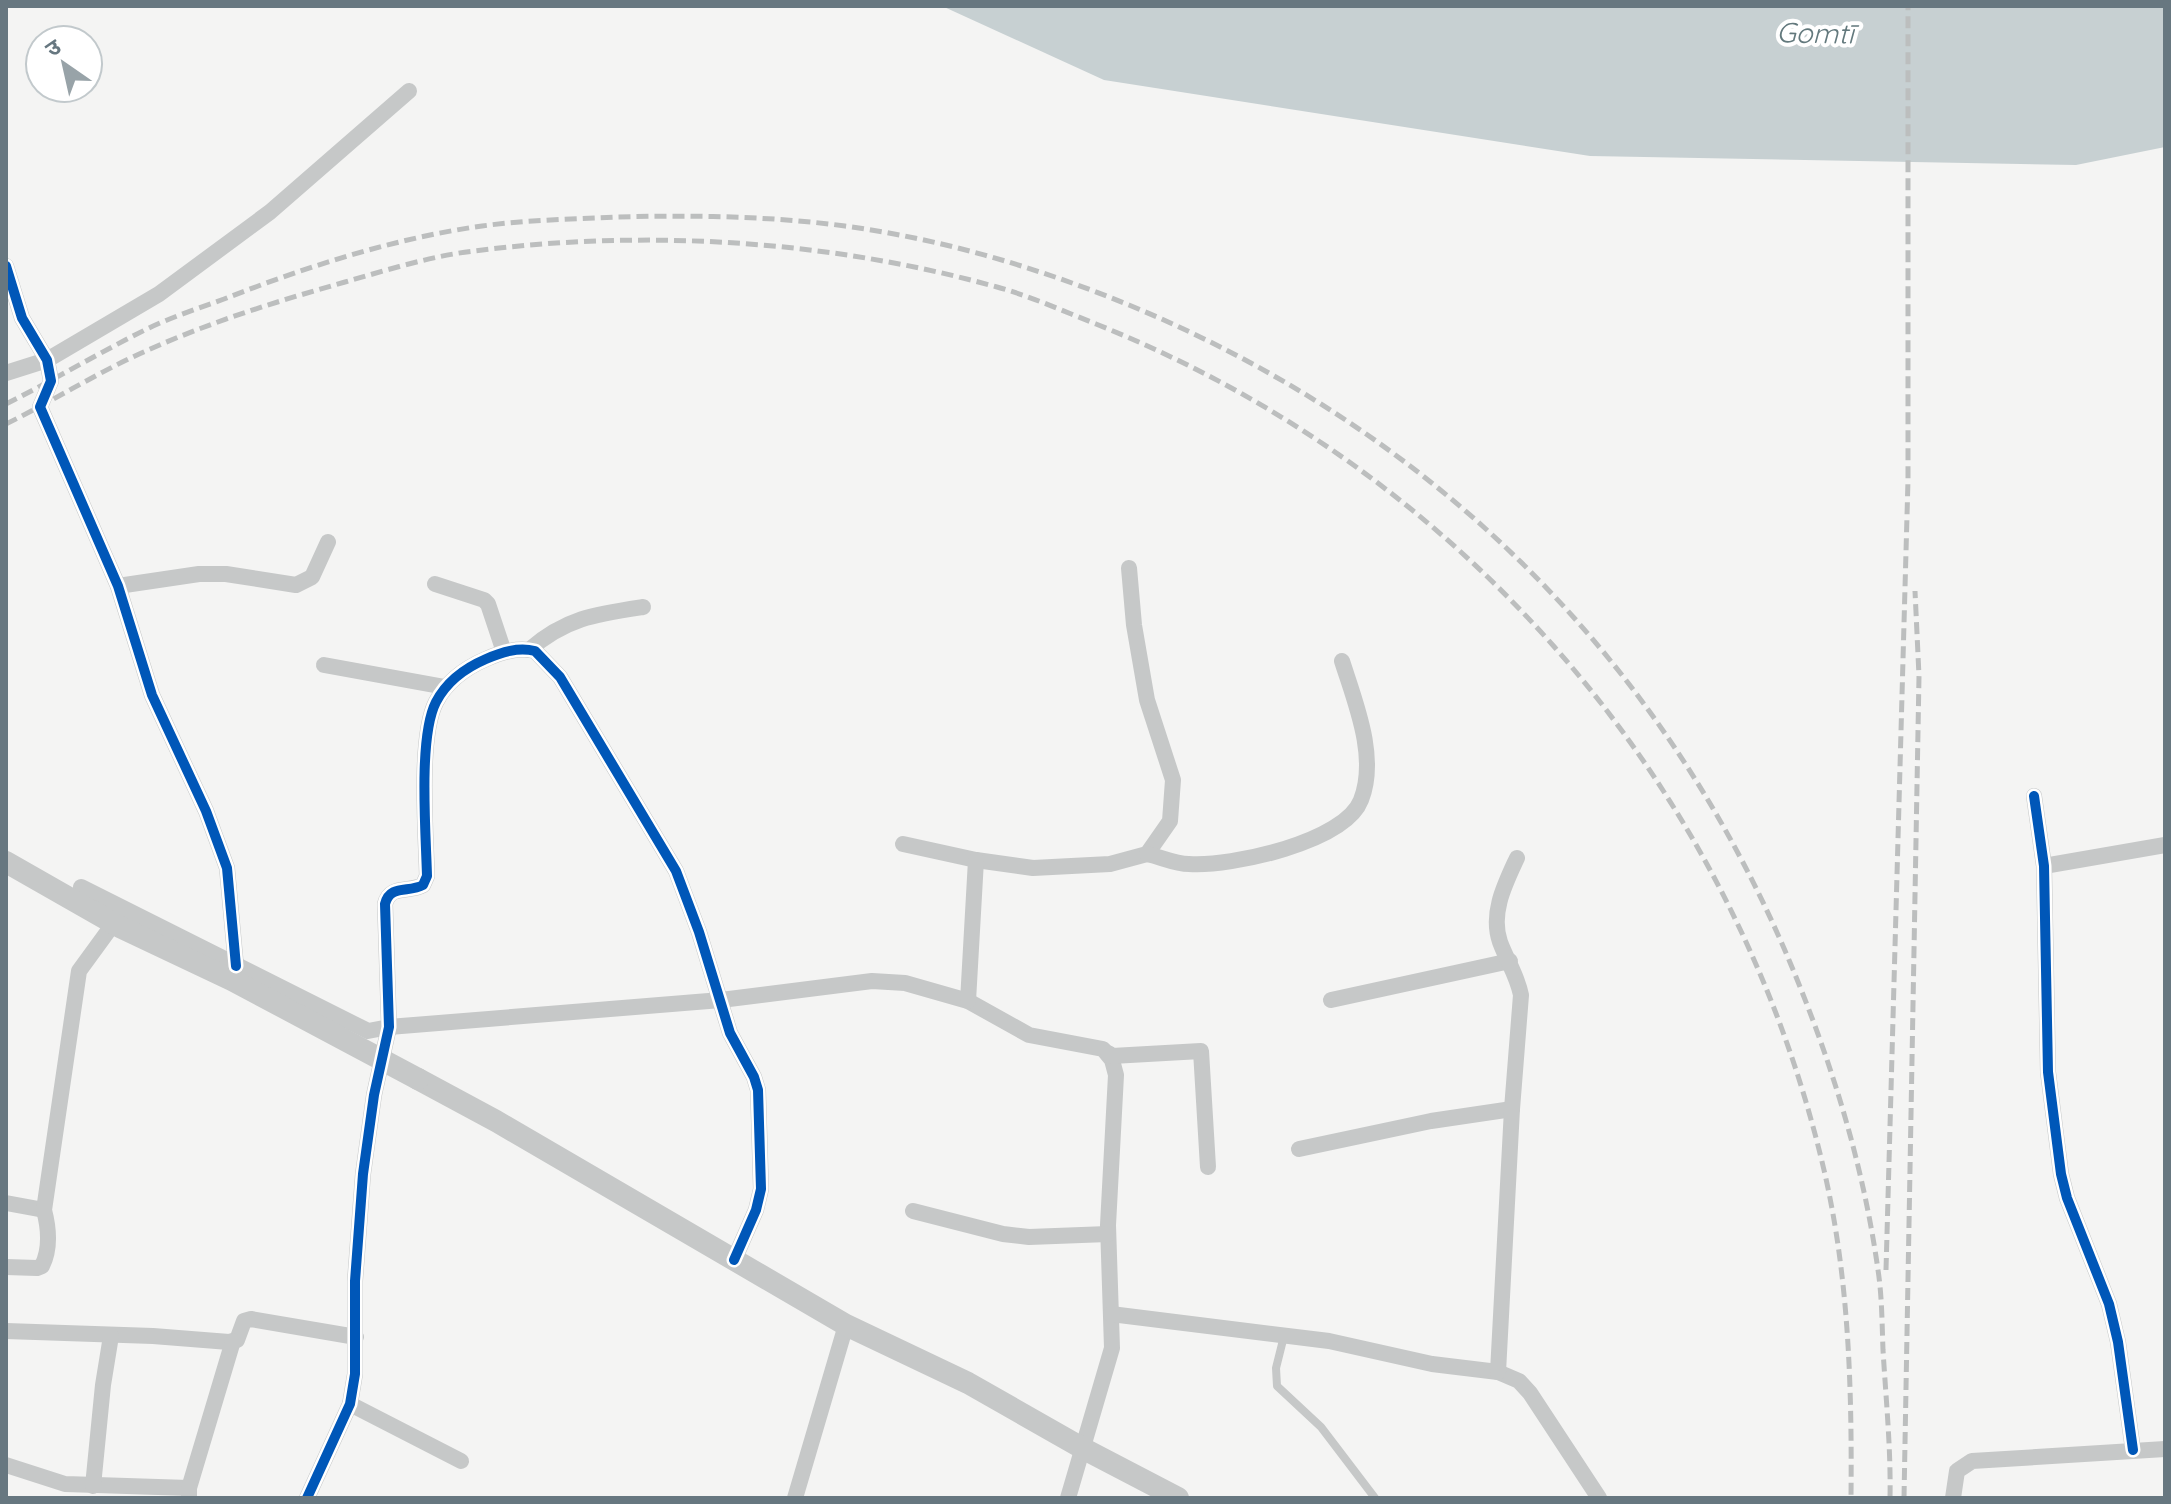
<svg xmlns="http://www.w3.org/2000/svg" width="2171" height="1504" font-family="Quicksand,'Noto Sans Devanagari',sans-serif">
  <rect width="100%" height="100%" fill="#f4f4f3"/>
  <path fill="#c7d0d2" d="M942 6H2165V147L2076 165 1590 156 1104 80Z"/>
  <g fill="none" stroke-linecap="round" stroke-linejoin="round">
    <path stroke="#c6c8c8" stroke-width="8" d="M1284 1336 1276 1368 1277 1386 1321 1427 1375 1498"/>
    <g stroke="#c6c8c8" stroke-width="16">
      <path d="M6 266 22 318 47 360 51 381 40 407 118 586 152 695 206 811 227 868 236 966"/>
      <path d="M6 373 47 360 159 294 270 212 409 91"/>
      <path d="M435 584 484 600 488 604 504 652"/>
      <path d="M118 586 199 574H226L296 585 312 577 328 542"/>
      <path d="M529 650C566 618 596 614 643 607"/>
      <path d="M324 665 445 687"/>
      <path d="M2034 796 2044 866 2048 1072 2061 1174 2067 1198 2109 1304 2118 1342 2133 1450"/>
      <path d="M903 844 976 860 1033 868 1110 864 1147 854 1170 821 1173 780 1147 700 1134 625 1129 568"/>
      <path d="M1147 854C1161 857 1175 864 1189 864 1231 867 1345 842 1361 800 1378 757 1355 702 1342 661"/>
      <path d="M2044 866 2165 845"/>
      <path d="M81 887 368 1031 389 1027 721 1000 872 981 905 983 968 1001 1029 1035 1103 1049 1112 1060 1116 1075 1108 1225 1112 1348 1068 1498"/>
      <path d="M1331 1000 1510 961"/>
      <path d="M968 1001 976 860"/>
      <path d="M1108 1053 1112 1056 1201 1051 1208 1167"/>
      <path d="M1299 1149 1431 1121 1512 1109"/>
      <path d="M6 1203 44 1210"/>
      <path d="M913 1211 1003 1234 1029 1237 1108 1234"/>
      <path d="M6 1267 37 1268 42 1266C51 1248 49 1229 44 1210L79 971 114 923"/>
      <path d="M1111 1314 1329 1341 1432 1364 1498 1372 1519 1381 1530 1393 1599 1498"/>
      <path d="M6 1331 153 1336 229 1342 237 1340 244 1321 251 1319 356 1337"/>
      <path d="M1498 1372 1512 1109 1521 995C1517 975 1507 961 1500 942 1490 913 1505 884 1517 858"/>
      <path d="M350 1404 461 1461"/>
      <path d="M6 1465 65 1484 189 1488"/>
      <path d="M93 1486 103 1385 111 1336"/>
      <path d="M189 1496V1488L233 1341"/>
      <path d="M307 1498 350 1404 355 1374V1281L363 1174 374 1095 389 1027 385 904C390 884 409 893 423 885L427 876C426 834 418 737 436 702 447 681 465 668 486 659 502 652 518 647 535 651L560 677 676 871 699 932 730 1033 754 1077 758 1090 761 1189 756 1210 734 1260"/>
      <path d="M795 1498 846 1325"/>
      <path d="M1953 1498 1957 1471 1972 1461 2165 1449"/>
    </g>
    <path stroke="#c6c8c8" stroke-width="22" d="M418 1079 496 1121 846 1325 968 1383 1084 1449 1178 1498"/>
    <g stroke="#bcbebe" stroke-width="5" stroke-dasharray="12 6" stroke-linecap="butt">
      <path d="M6 404C54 380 100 352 149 328 172 317 199 308 224 299 306 267 395 238 482 226 526 220 572 219 616 217 692 215 770 216 845 226 942 239 1039 268 1129 305 1433 431 1661 657 1789 960 1831 1060 1863 1163 1878 1270 1882 1296 1882 1324 1883 1350 1886 1400 1891 1449 1890 1498"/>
      <path d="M6 424C53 401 98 372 146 351 210 322 278 301 345 282 387 270 431 256 474 251 646 229 829 240 997 287 1030 296 1063 311 1096 324 1462 470 1734 785 1824 1170 1849 1278 1852 1388 1851 1498"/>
      <path d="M1886 1270 1908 480V6"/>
      <path d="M1904 1498 1919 676 1915 591"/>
    </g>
    <path stroke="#c6c8c8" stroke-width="22" d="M6 862 120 927 232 980 418 1079"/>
    <g stroke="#fff" stroke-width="15">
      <g id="cycleway">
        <path d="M6 266 22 318 47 360 51 381 40 407 118 586 152 695 206 811 227 868 236 966"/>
        <path d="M2034 796 2044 866 2048 1072 2061 1174 2067 1198 2109 1304 2118 1342 2133 1450"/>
        <path d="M307 1498 350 1404 355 1374V1281L363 1174 374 1095 389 1027 385 904C390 884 409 893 423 885L427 876C426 834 418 737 436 702 447 681 465 668 486 659 502 652 518 647 535 651L560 677 676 871 699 932 730 1033 754 1077 758 1090 761 1189 756 1210 734 1260"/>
      </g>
    </g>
    <use href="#cycleway" stroke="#0057b8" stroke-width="10"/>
  </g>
  <g text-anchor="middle" stroke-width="8" stroke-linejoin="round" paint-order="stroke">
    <g font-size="28" font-style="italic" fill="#63797d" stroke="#fff">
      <text transform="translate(1815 33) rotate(1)" y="10">Gomtī</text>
    </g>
  </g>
  <rect width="2171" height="1504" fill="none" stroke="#677780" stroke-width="16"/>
  <g transform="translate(64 64) rotate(326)"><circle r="38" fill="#ffffff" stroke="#c2c9cc" stroke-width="2"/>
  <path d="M0-6L14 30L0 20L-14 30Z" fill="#98a3a8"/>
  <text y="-12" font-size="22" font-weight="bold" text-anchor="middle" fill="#677780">उ</text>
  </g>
</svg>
